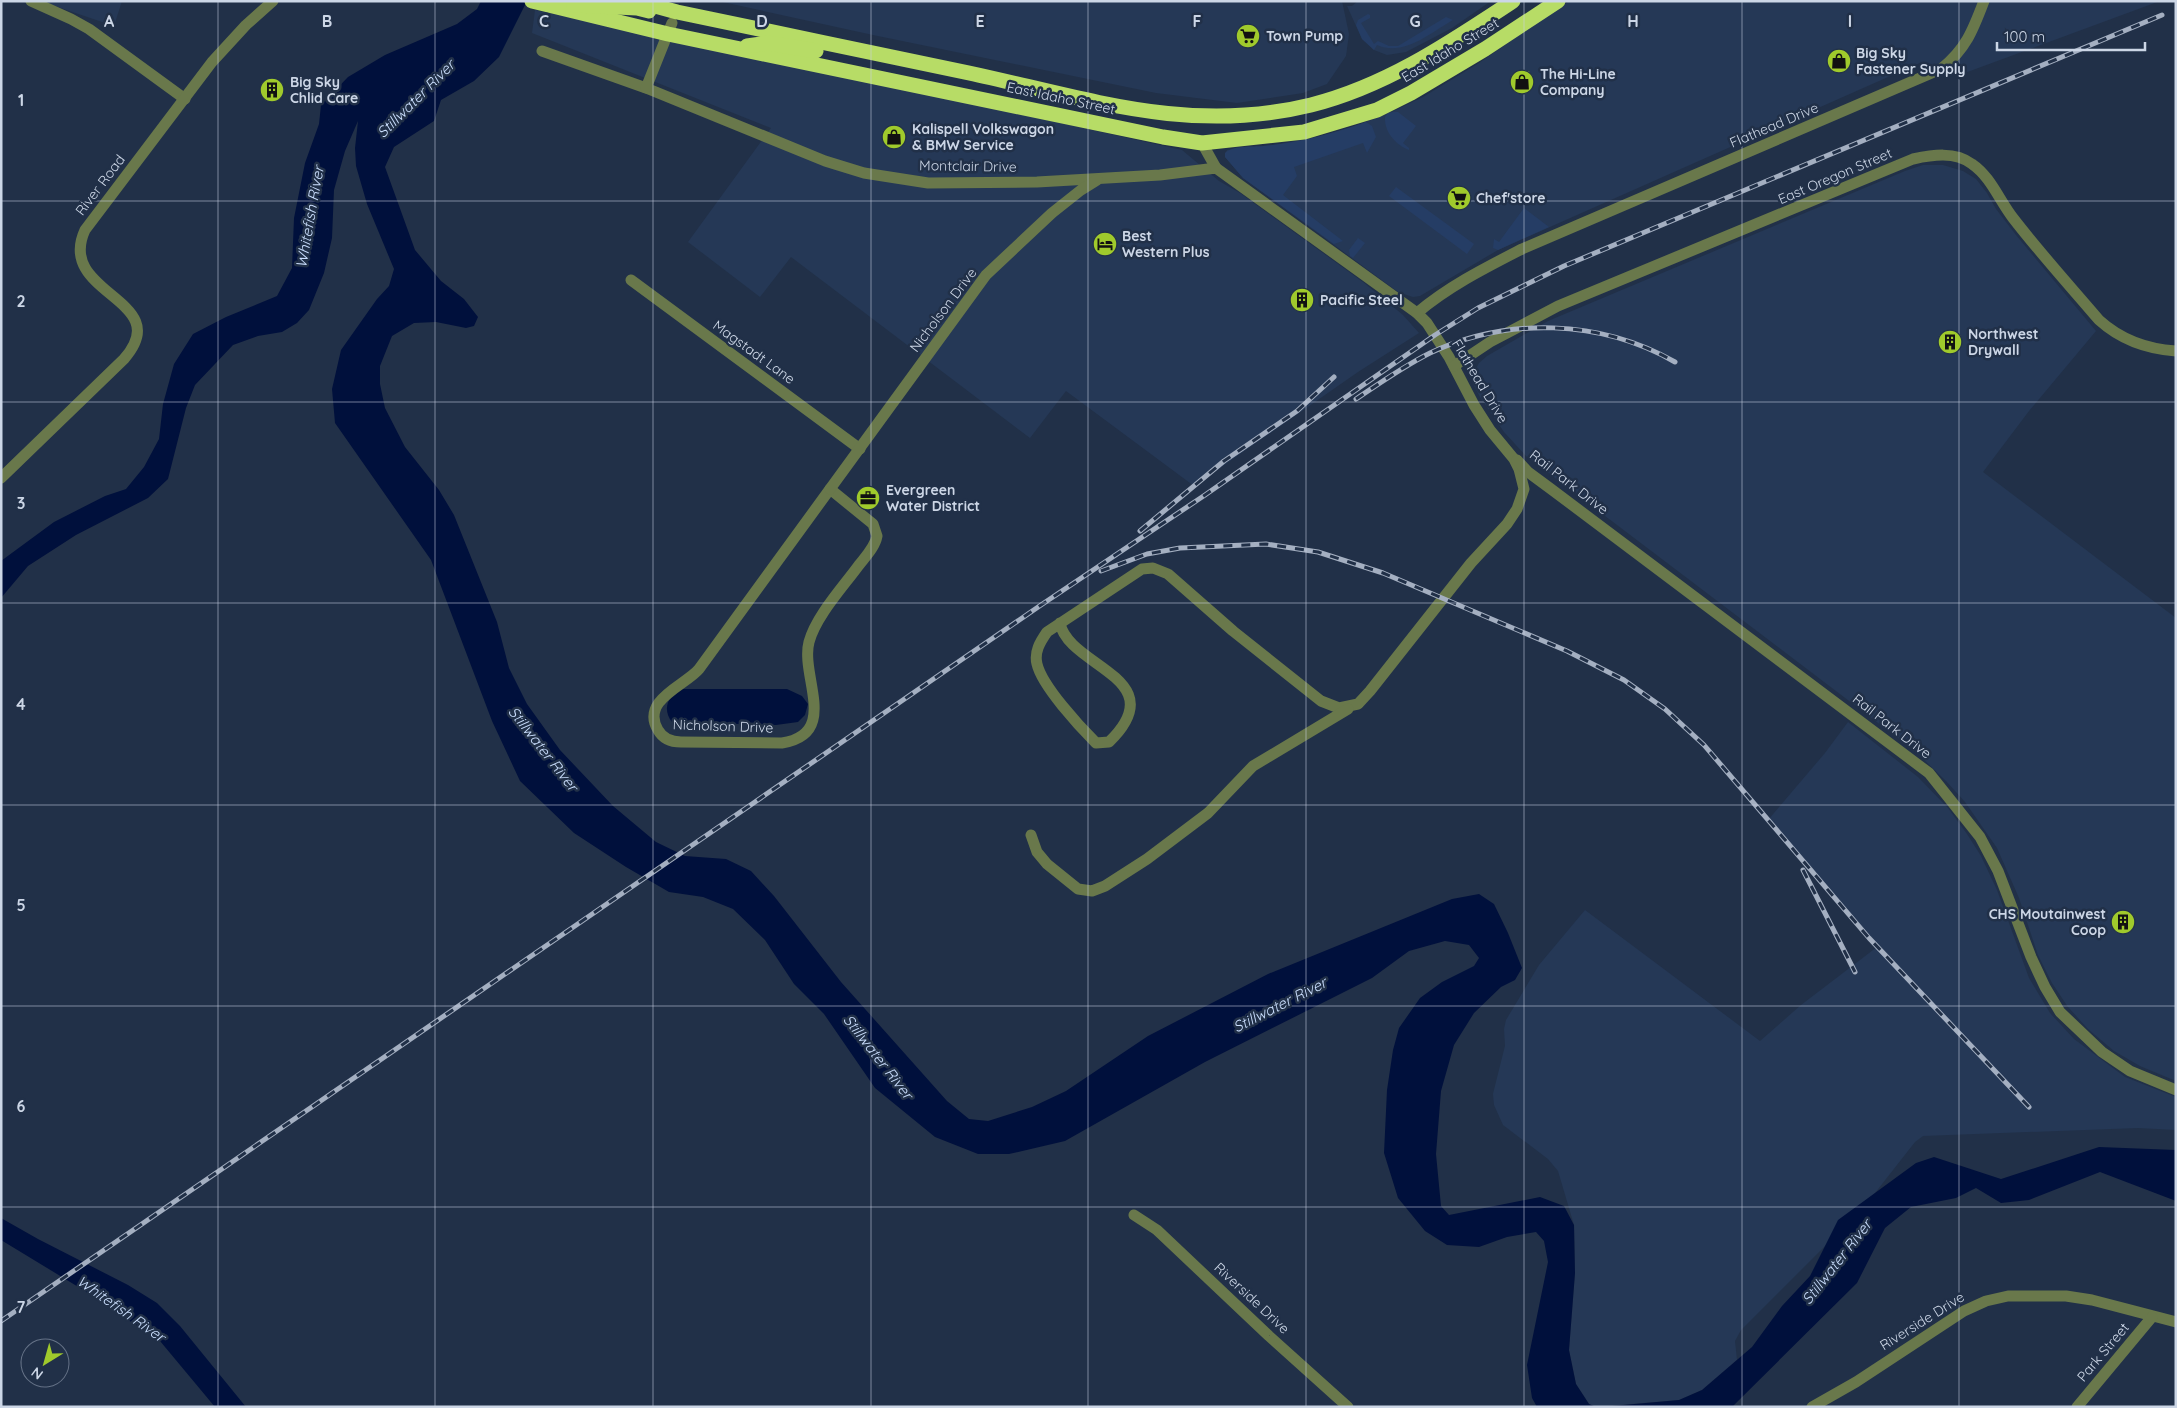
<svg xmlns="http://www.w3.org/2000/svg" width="2177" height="1408" font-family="Quicksand,sans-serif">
  <rect width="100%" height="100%" fill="#213048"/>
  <g fill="#253856">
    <path d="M40 1H122L114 26Z"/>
    <path d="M718 1H1342L1349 34 1346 56 1327 84 1303 93 1237 103 1156 93 873 35Z"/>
    <path d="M1358 1H1491L1452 28 1406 52 1387 55 1374 50 1362 39 1347 6H1352Z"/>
    <path d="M1569 1H2160L1962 74 1922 62 1498 250 1420 296 1413 297 1398 292 1243 178 1225 157 1227 150 1273 145 1313 138 1352 127 1387 114 1423 97 1479 63Z"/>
    <path d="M535 10 1007 111 1182 150 1219 181 1240 193 1363 282 1403 315 1419 333 1358 372 1194 486 1066 391 1030 438 791 257 760 297 688 242 771 128 532 33Z"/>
    <path d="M1923 165H1943L1963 171 1976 179 1987 193 1996 209 2016 235 2096 331 2029 411 1983 472 2176 618V1081L2140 1066 2114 1051 2088 1029 2068 1007 2052 983 2038 955 2019 898 1997 848 1965 802 1946 781 1915 751 1526 456 1504 432 1480 397 1473 384V374L1479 363 1487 356 1548 321 1905 171Z"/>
    <path d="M1848 722 1918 777 1948 808 1967 834 1981 856 1997 890 2029 978 2050 1013 2074 1039 2125 1077 2176 1097V1130L2138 1128 1923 1136 1915 1142 1875 1193 1834 1237 1741 1330 1735 1341 1737 1360 1702 1390 1679 1400 1596 1407 1589 1404 1576 1384 1569 1350 1575 1273 1574 1225 1558 1171 1548 1159 1503 1125 1494 1105 1493 1094 1505 1046 1504 1029 1506 1020 1539 965 1585 910 1760 1041 1801 1005 1877 947 1768 820 1825 753Z"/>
  </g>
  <g fill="#253d65">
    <path d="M1368 14 1370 15V18L1361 23 1374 44 1378 41 1389 46H1398L1446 17 1453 20C1430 33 1404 57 1377 45L1374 50 1362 39 1356 25 1358 20Z"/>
    <path d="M1393 112H1398L1416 126 1403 143 1409 148V150C1396 145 1384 132 1385 117L1388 113Z"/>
    <path d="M1366 122 1372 126 1376 137 1367 153 1363 143 1294 167 1297 176 1283 195 1343 241 1334 244 1243 178 1225 157V153C1233 145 1252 147 1263 146 1298 143 1333 134 1366 122Z"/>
    <path d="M1396 187 1474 244 1467 254 1389 196Z"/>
    <path d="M1524 208 1549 227 1498 250 1493 248 1494 239 1499 242Z"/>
    <path d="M1358 238 1365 243 1353 258 1350 256 1349 250Z"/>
  </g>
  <g fill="#00103c">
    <path d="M481 1H527L499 57 474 81 441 100 434 121 394 147 385 167 415 250 441 281 464 299 478 317 474 326 466 328 436 322 414 323 392 336 380 366V384L385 408 405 447 439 490 454 515 497 622 509 668 527 704 560 750 613 806 656 842 685 856 726 859 751 871 774 896 841 982 947 1101 969 1119 988 1121 1032 1107 1066 1091 1148 1036 1268 974 1452 899 1479 894 1494 904 1508 933 1522 968 1515 980 1501 987 1474 1013 1454 1045 1441 1091 1436 1154 1441 1206 1449 1215 1540 1197 1564 1206 1574 1225 1575 1273 1569 1350 1576 1384 1589 1404 1596 1407H1537L1532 1398 1527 1365 1548 1262 1544 1241 1536 1232 1507 1237 1479 1247 1447 1245 1425 1231 1398 1198 1384 1153 1387 1090 1393 1050 1399 1028 1420 998 1442 982 1474 966 1479 958 1469 945 1445 941 1409 951 1372 978 1205 1062 1065 1141 1009 1154H978L935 1137 875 1088 824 1014 794 984 765 940 733 909 703 897 669 892 626 867 574 833 520 781 492 721 431 560 335 423 332 389 341 350 377 299 389 286 394 269 367 204 356 166 355 148 358 121 345 151 334 190 332 238 324 273 309 310 297 323 282 332 258 336 233 345 195 385 186 408 168 479 148 498 76 535 28 566 1 598V561L54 522 105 496 126 489 144 467 159 439 163 404 174 364 193 334 226 317 277 296 292 268 294 218 305 163 319 124 321 105 348 77 385 55 457 24 477 9Z"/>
    <path d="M679 689H787L802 696 808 704 805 715 798 722 776 725 672 722C662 709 668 697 679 689Z"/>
    <path d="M2099 1147 2176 1150V1201L2100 1172 2029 1200 2001 1203 1976 1188 1956 1198 1911 1207 1885 1228 1857 1283 1733 1406 1601 1407 1679 1400 1702 1390 1752 1347 1782 1306 1810 1276 1838 1220 1916 1163 1934 1157 2001 1179Z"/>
    <path d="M1 1218 38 1239 128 1285 157 1303 180 1326 246 1407H215L160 1341 80 1288 1 1240Z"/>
  </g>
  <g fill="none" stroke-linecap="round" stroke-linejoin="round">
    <g stroke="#69784b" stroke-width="11">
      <path d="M31 1 71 19 89 29 185 99"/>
      <path d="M542 51 646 88 825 161 864 173 928 183 1037 182 1160 175 1216 168 1417 313 1427 323 1449 357 1474 405 1490 430 1514 459 1519 469 1524 489 1517 509 1507 524 1471 563 1370 691 1358 704 1339 708 1321 701 1233 631 1168 574 1153 568 1142 569 1047 632C1040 642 1034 652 1037 664 1042 686 1080 727 1096 743L1109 742C1175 678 1068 667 1060 623"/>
      <path d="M646 88 672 23"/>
      <path d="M1202 143 1216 168"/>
      <path d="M631 280 860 449"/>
      <path d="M1417 313C1449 286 1485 268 1522 249L1941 69C1966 49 1973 30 1984 1"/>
      <path d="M1454 366 1490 342 1558 306 1913 159C1932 155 1955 151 1972 164 1991 177 1999 200 2013 218 2040 253 2070 286 2099 320 2121 340 2146 349 2176 351"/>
      <path d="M1517 460 1528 472 1551 489 1929 773 1980 837 1998 871 2031 957 2045 987 2060 1012 2102 1052 2130 1071 2176 1090"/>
      <path d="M1 478 124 359C177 299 55 295 85 230L212 62 246 25 273 1"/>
      <path d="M830 489 873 524 877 536C875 547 866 556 859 565 843 587 816 616 809 642 800 676 840 734 782 743L681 742C671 742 663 739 658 730 640 700 686 685 699 669Z"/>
      <path d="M830 489 986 275 1052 213 1081 190 1097 180"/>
      <path d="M1031 835 1037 852 1047 864 1078 889 1092 891 1105 886 1147 859 1208 813 1253 766 1348 709"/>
      <path d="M1134 1215 1157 1230 1269 1336 1348 1407"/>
      <path d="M1812 1407 1856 1382 1964 1311 1986 1301 2008 1296H2066L2092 1300 2176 1322"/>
      <path d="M2077 1407 2152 1317"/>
    </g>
    <g stroke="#b7dc66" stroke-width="15">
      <path d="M532 1 668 34 1163 137 1202 143 1304 132 1377 110 1411 93 1485 49 1558 1"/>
      <path d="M637 1 677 12C774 33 872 52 969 73 1086 98 1189 135 1311 105 1386 86 1448 44 1513 1"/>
      <path d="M574 5 637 8 649 11"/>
      <path d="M747 46 768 43 816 51"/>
    </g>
    <g stroke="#a4afc1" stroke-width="5">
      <g id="rail">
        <path d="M1356 399C1380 383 1404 366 1430 353 1507 317 1600 319 1675 362"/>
        <path d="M1140 531 1224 461 1297 411 1334 377"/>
        <path d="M1101 571 1147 554 1180 548 1266 544 1318 552 1383 573 1567 651 1624 680 1665 709 1704 745 1869 938 2029 1107"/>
        <path d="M1803 870 1855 972"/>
        <path d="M1 1321 1041 605 1205 495 1435 335 1478 308 1564 266 2162 15"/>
      </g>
    </g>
    <use href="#rail" stroke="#213048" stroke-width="3" stroke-dasharray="9" stroke-linecap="butt"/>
  </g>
  <path fill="none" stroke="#ccd6e6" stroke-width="1" stroke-opacity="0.55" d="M218 1V1407M435 1V1407M653 1V1407M871 1V1407M1088 1V1407M1306 1V1407M1524 1V1407M1742 1V1407M1959 1V1407M1 201H2176M1 402H2176M1 603H2176M1 805H2176M1 1006H2176M1 1207H2176"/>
  <defs>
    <g id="supermarket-disc" transform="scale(1.25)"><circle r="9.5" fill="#a0ca2c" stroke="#213048"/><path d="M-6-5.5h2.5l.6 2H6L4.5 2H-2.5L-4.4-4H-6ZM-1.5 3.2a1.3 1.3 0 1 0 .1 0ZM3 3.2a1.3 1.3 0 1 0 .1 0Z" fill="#111"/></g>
    <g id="shop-disc" transform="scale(1.25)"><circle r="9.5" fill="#a0ca2c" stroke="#213048"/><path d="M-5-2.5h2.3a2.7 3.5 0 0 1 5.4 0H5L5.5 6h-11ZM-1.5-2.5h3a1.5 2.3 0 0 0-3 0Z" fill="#111"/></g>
    <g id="building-disc" transform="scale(1.25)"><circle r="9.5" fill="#a0ca2c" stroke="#213048"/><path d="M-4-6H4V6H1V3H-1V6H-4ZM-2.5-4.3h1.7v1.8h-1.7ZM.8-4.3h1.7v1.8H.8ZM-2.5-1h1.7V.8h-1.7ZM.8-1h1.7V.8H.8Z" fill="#111"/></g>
    <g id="hotel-disc" transform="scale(1.25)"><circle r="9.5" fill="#a0ca2c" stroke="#213048"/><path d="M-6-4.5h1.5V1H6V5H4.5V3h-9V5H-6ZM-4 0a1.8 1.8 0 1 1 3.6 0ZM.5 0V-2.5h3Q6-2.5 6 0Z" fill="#111"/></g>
    <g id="office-disc" transform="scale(1.25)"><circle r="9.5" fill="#a0ca2c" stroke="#213048"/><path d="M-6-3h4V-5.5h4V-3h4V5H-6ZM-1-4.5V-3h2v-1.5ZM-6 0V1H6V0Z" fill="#111"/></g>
  </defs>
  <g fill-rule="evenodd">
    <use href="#supermarket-disc" x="1248" y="36"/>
    <use href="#shop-disc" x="1839" y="61"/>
    <use href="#shop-disc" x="1522" y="82"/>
    <use href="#building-disc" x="272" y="90"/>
    <use href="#shop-disc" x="894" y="137"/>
    <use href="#supermarket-disc" x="1459" y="198"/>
    <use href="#hotel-disc" x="1105" y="244"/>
    <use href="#building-disc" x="1302" y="300"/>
    <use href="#building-disc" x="1950" y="342"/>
    <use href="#office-disc" x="868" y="498"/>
    <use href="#building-disc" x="2123" y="922"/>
  </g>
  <g text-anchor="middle" stroke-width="5" stroke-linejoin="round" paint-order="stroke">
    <g font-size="14" font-weight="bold" fill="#ccd6e6" stroke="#213048" text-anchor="start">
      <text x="1266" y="41">Town Pump</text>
      <text x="1856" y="58">Big Sky<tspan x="1856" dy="16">Fastener Supply</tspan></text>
      <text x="1540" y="79">The Hi-Line<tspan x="1540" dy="16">Company</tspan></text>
      <text x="290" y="87">Big Sky<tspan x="290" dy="16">Chlid Care</tspan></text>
      <text x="912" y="134">Kalispell Volkswagon<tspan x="912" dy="16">&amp; BMW Service</tspan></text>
      <text x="1476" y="203">Chef'store</text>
      <text x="1122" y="241">Best<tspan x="1122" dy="16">Western Plus</tspan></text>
      <text x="1320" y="305">Pacific Steel</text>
      <text x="1968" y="339">Northwest<tspan x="1968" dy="16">Drywall</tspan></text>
      <text x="886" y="495">Evergreen<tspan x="886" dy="16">Water District</tspan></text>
      <text x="2106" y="919" text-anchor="end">CHS Moutainwest<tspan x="2106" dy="16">Coop</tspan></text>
    </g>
    <g font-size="14" fill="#ccd6e6" stroke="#213048">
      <text transform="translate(1450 50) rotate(-31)" y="5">East Idaho Street</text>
      <text transform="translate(1061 98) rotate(12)" y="5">East Idaho Street</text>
      <text transform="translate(1774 125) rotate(-23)" y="5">Flathead Drive</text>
      <text transform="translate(968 166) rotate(1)" y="5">Montclair Drive</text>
      <text transform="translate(1835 176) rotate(-23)" y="5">East Oregon Street</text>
      <text transform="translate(100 185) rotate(-53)" y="5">River Road</text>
      <text transform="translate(943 310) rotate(-53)" y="5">Nicholson Drive</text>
      <text transform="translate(754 352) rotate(36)" y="5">Magstadt Lane</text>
      <text transform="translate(1480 381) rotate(59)" y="5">Flathead Drive</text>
      <text transform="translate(1569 482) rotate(38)" y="5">Rail Park Drive</text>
      <text transform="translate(723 726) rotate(2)" y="5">Nicholson Drive</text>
      <text transform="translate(1892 726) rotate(38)" y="5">Rail Park Drive</text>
      <text transform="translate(1252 1298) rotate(43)" y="5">Riverside Drive</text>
      <text transform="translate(1922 1321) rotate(-32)" y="5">Riverside Drive</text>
      <text transform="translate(2103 1352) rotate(-50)" y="5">Park Street</text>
    </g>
    <g font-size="15" font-style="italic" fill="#cadefd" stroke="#213048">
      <text transform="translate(416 99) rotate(-45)" y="5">Stillwater River</text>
      <text transform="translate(310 217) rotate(-80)" y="5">Whitefish River</text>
      <text transform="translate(543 749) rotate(52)" y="5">Stillwater River</text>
      <text transform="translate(1280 1005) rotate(-27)" y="5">Stillwater River</text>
      <text transform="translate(878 1057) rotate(52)" y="5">Stillwater River</text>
      <text transform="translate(1837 1262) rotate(-52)" y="5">Stillwater River</text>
      <text transform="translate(121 1309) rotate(35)" y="5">Whitefish River</text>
    </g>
  </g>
  <g font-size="16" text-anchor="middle" font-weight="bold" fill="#ccd6e6" stroke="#213048" stroke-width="5" stroke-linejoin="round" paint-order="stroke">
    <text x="109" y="27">A</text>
    <text x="327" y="27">B</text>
    <text x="544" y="27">C</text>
    <text x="762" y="27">D</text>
    <text x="980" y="27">E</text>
    <text x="1197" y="27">F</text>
    <text x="1415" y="27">G</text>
    <text x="1633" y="27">H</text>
    <text x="1850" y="27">I</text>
    <text x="21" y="106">1</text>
    <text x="21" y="307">2</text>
    <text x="21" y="509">3</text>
    <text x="21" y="710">4</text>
    <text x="21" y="911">5</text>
    <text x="21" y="1112">6</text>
    <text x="21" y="1313">7</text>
  </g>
  <rect width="2177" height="1408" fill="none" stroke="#ccd6e6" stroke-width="5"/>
  <g transform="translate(45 1363) rotate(217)"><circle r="24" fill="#213048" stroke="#657287"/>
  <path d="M0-4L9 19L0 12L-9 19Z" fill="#a0ca2c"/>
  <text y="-8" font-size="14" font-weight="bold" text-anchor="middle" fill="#ccd6e6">N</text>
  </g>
  <path d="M1997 42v8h148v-8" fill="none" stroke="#ccd6e6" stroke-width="2.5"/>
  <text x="2004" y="42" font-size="15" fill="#ccd6e6" stroke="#213048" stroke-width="4" paint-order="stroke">100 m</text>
</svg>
